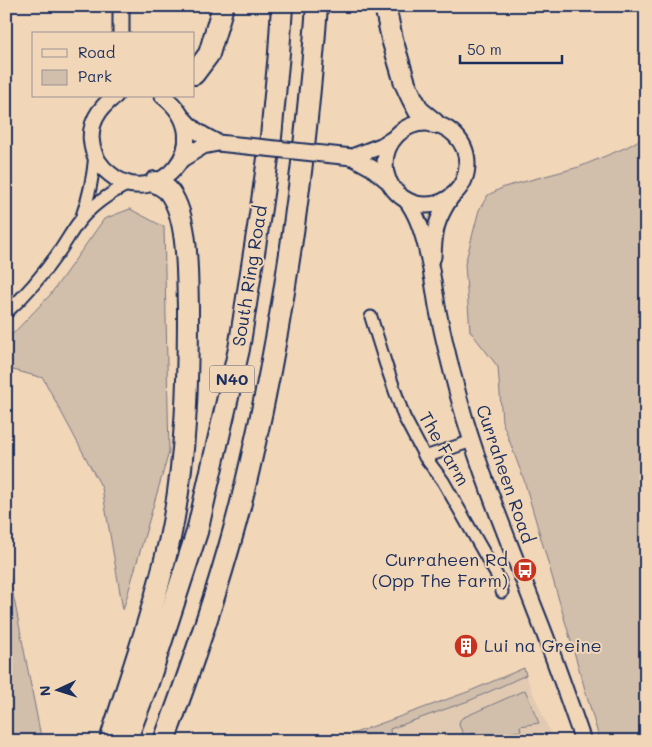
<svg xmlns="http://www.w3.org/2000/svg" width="652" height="747" font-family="Mali,sans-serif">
  <rect width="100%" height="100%" fill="#f1d6b8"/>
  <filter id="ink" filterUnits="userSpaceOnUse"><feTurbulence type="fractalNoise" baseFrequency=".02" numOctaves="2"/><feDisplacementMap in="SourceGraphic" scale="10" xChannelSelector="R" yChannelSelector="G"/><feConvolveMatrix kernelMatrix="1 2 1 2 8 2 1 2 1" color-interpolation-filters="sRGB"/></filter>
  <g filter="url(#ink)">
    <path fill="#e1cab1" d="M524 672 554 741H338Z"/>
    <g fill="#d1beab" stroke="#767684">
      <path d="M646 136V741H600L524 480 502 421 498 367 470 331 465 264 479 210 488 195 504 187 579 167 627 147Z"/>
      <path d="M130 209 164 227 169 452 123 610 102 488 43 378 6 368V341L50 295 104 219Z"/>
      <path d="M6 558 41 737V741H6Z"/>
      <path d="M524 668 526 675 471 700 390 729 391 741H353L352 734 470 691Z"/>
      <path d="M525 690 539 723 520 726 521 731 477 737 475 733 464 736 459 725 460 720 462 718Z"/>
    </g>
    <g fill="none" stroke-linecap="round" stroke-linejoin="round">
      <g stroke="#1b2f5e" stroke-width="15">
        <g id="street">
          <path d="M82 216C90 195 93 177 95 155"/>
          <path d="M6 313C27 294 45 272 61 249 67 240 72 231 78 223 91 206 110 193 129 184"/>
          <path d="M371 317 386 365 404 417 425 457 443 481 500 581 502 592"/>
          <path d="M425 457 472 441"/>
        </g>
      </g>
      <g stroke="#1b2f5e" stroke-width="19">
        <g id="secondary">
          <path d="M121 34V6"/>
          <path d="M115 96C99 108 88 125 92 145 94 157 101 167 110 174 155 213 223 142 163 96"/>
          <path d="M183 118C192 130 205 136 218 143"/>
          <circle cx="426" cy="164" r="41"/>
          <path d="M352 157 381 146 393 139"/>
          <path d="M352 157 372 168 389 182"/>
          <path d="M182 159 203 146 218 143"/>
          <path d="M407 201C426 226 432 275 437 306 444 342 454 381 464 416 484 483 511 547 536 612 553 654 568 698 583 741"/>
          <path d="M433 257C434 230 436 220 451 197"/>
        </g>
      </g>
      <g stroke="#1b2f5e" stroke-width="24">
        <g id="highway">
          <path d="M385 6 392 39 405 83 412 98 419 111 434 123"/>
          <path d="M194 74 209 54 223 6"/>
          <path d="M110 741C131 674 155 607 170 538 186 462 188 385 188 308 187 276 189 219 170 193 167 188 161 185 155 182"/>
          <path d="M126 741 148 683 197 532 239 349 261 208 271 137 279 53 282 6"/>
          <path d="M164 741C191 669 216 596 236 522 246 485 254 448 262 411 290 277 307 142 317 6"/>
        </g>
      </g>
      <use href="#street" stroke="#f1d6b8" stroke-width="11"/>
      <use href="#secondary" stroke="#f1d6b8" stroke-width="15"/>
      <use href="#highway" stroke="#f1d6b8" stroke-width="20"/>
      <g stroke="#1b2f5e" stroke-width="19" stroke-linecap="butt">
        <path id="secondary-bridge" d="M218 143 352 157"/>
      </g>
      <use href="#secondary-bridge" stroke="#f1d6b8" stroke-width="15"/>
    </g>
  </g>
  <defs>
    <g id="bus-disc" transform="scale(1.25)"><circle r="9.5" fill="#c8321e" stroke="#f1d6b8"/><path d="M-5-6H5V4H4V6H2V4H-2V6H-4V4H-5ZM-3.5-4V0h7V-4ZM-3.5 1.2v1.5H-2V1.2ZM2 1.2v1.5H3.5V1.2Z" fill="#fff"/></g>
    <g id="building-disc" transform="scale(1.25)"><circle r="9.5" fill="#c8321e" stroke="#f1d6b8"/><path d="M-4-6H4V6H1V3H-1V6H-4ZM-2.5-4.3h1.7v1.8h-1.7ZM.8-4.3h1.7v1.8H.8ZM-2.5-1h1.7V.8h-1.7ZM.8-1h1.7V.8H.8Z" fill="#fff"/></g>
  </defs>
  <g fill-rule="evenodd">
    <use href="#bus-disc" x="525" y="570"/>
    <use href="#building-disc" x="466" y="646"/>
  </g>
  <g text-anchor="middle" stroke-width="4" stroke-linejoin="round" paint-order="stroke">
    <rect fill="#f1d6b8" stroke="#5b6179" stroke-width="1" x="209.5" y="365.5" width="45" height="27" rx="4"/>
    <g font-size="16" font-weight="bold" fill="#1b2f5e">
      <text x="232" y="385">N40</text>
    </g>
    <g font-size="18" fill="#1b2f5e" stroke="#f1d6b8">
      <text transform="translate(250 276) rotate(-81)" y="6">South Ring Road</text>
      <text transform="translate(444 449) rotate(60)" y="6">The Farm</text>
      <text transform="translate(505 474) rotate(71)" y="6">Curraheen Road</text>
    </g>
    <g font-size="18" fill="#1b2f5e" stroke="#f1d6b8" text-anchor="end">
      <text x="508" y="566">Curraheen Rd<tspan x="508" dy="21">(Opp The Farm)</tspan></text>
      <text x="484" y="652" text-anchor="start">Lui na Greine</text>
    </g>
  </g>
  <rect width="652" height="747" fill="none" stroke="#f1d6b8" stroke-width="25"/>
  <rect x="12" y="12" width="627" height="722" fill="none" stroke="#1b2f5e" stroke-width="2" filter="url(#ink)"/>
  <rect x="32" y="32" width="162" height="65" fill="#f1d6b8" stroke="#9b9394"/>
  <rect x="42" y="49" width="25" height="8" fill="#f1d6b8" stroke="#9b9394"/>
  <text x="78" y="58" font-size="15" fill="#1b2f5e">Road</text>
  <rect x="42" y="70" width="25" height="15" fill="#d1beab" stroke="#9b9394"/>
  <text x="78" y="82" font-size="15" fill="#1b2f5e">Park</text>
  <g transform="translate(58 690) rotate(266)" stroke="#f1d6b8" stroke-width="4" paint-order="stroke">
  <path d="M0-4L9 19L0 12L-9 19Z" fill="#1b2f5e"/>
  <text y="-8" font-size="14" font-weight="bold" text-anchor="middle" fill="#1b2f5e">N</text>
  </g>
  <path d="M460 55v8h102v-8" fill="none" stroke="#1b2f5e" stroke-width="2.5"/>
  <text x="467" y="55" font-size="15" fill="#1b2f5e" stroke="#f1d6b8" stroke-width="4" paint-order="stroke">50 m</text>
</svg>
